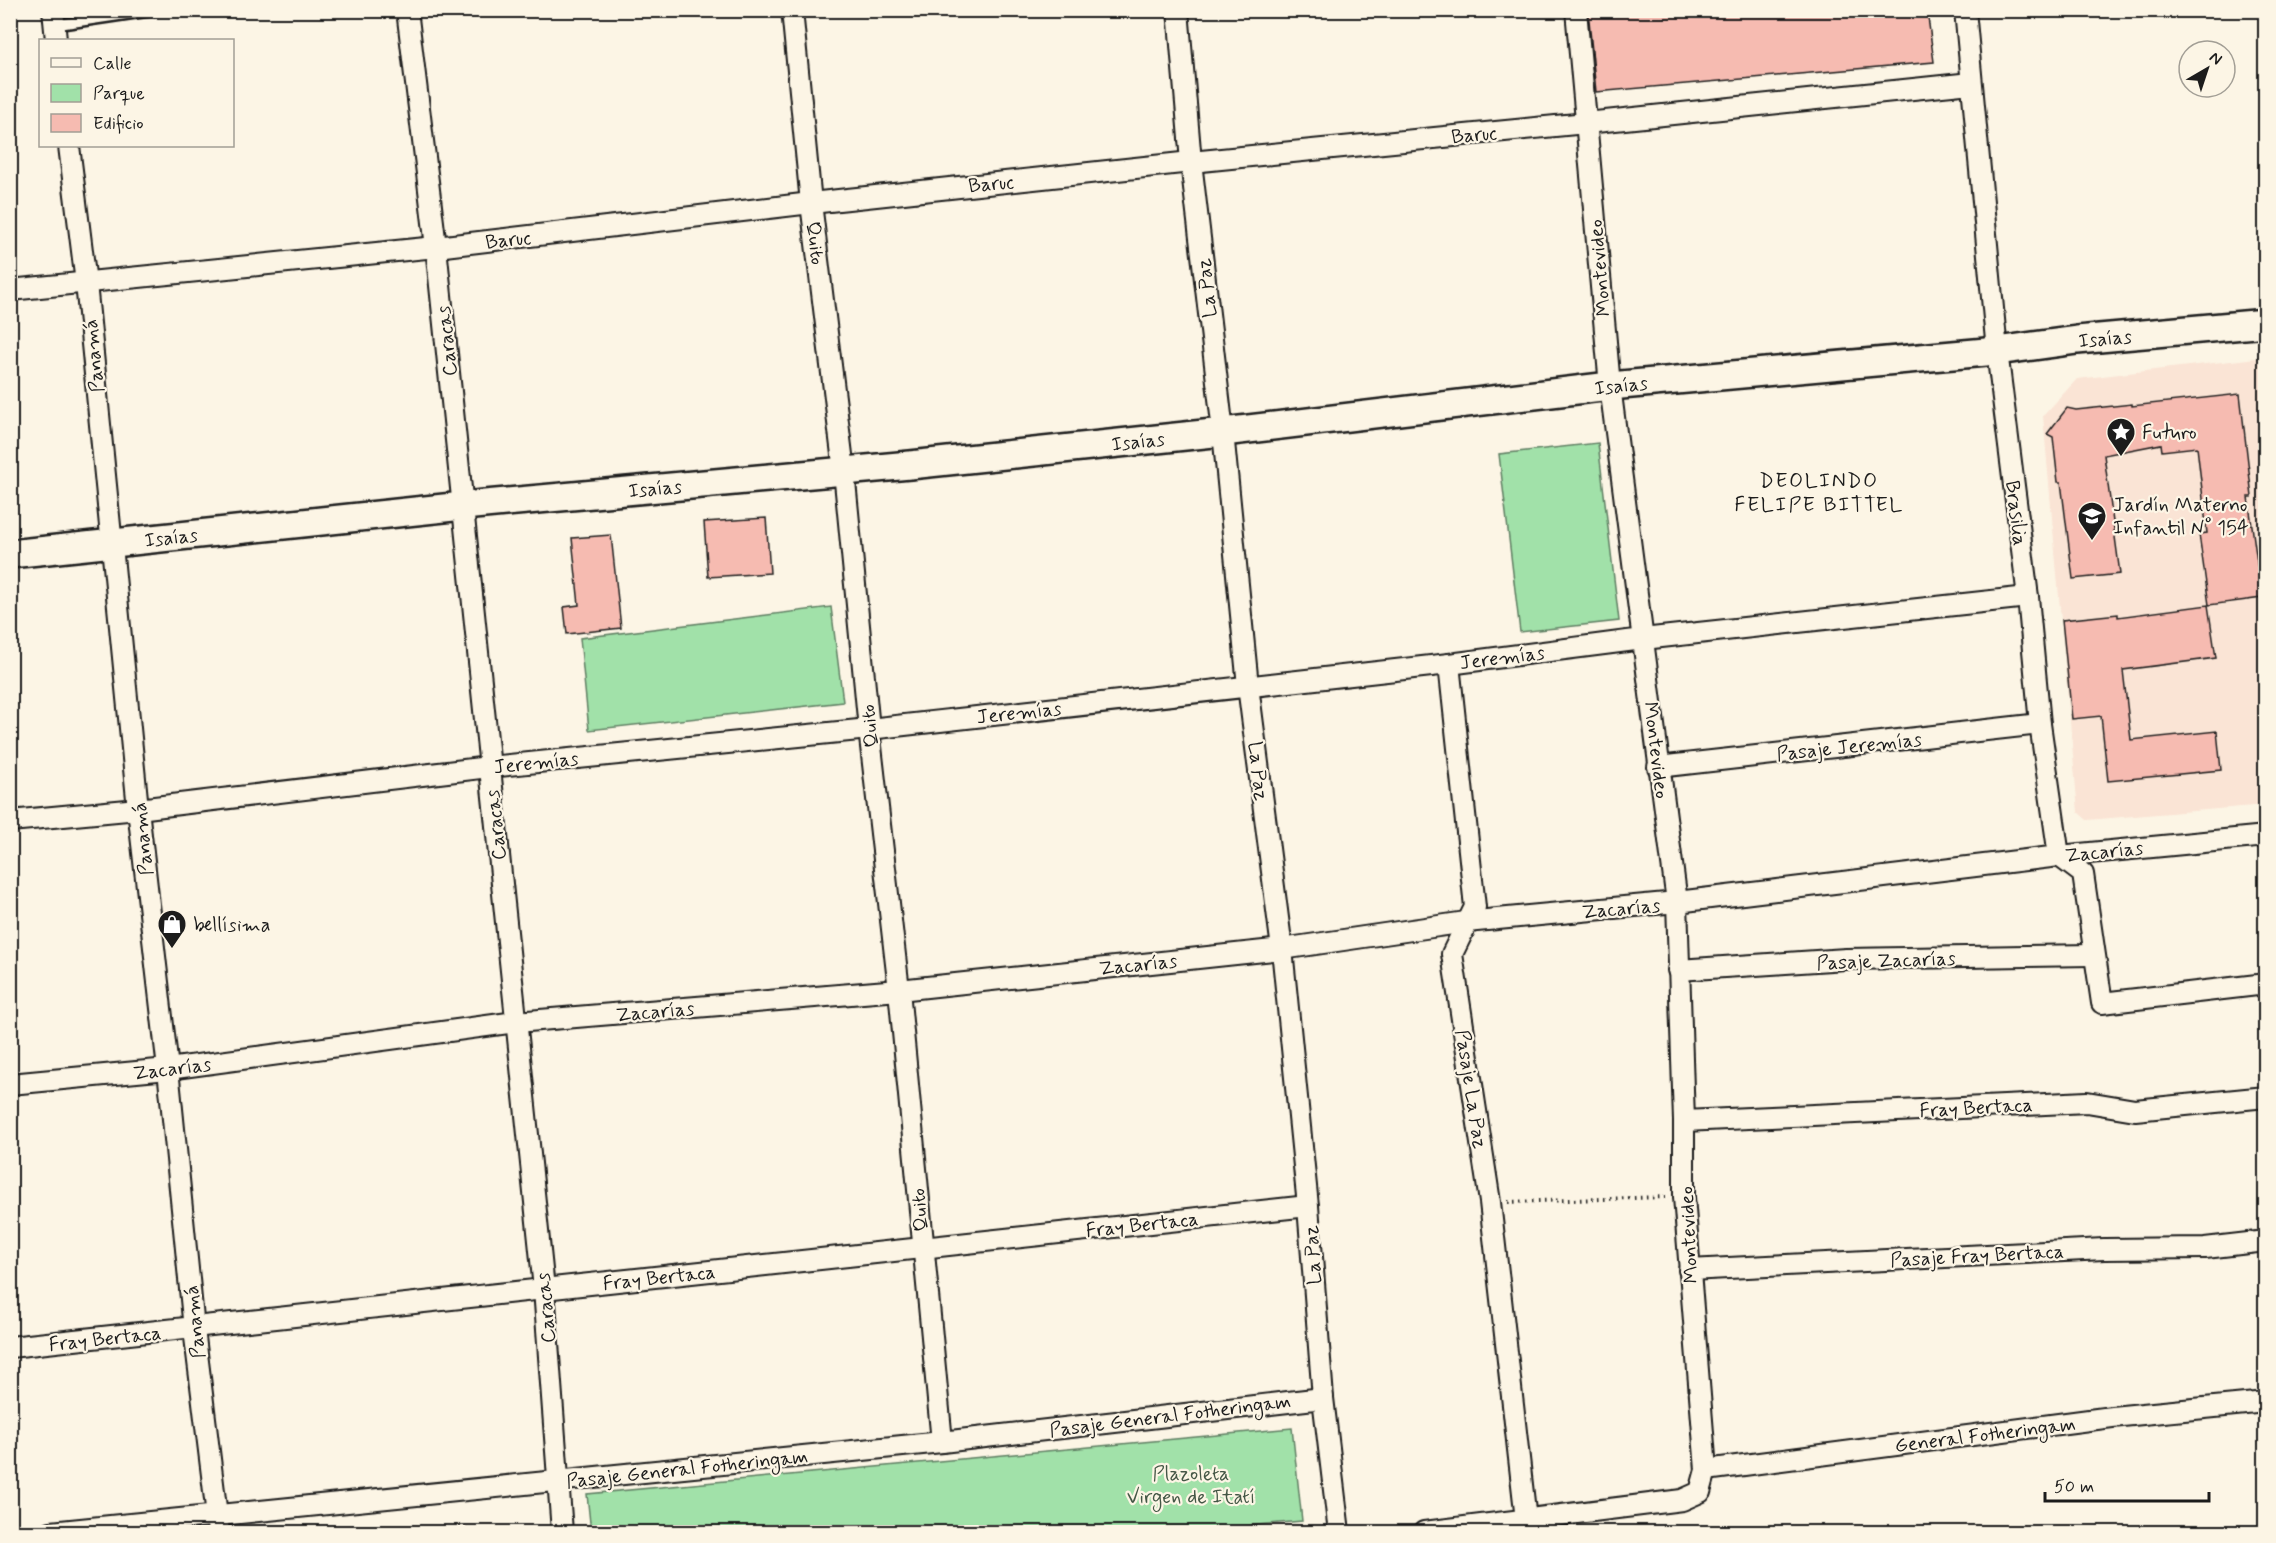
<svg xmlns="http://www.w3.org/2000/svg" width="2276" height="1543" font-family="Mynerve,sans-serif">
  <rect width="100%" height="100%" fill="#fcf5e5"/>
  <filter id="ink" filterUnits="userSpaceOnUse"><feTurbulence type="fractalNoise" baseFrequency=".0167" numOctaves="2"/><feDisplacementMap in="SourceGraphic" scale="12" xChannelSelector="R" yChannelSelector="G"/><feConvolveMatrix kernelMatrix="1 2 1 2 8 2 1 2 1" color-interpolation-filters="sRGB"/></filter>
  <g filter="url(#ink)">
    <path fill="#fae4d5" d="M2265 357V805L2087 820 2078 812 2043 416 2077 379Z"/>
    <g fill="#a1e1a9" stroke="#5e7e62" stroke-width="1.5">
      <path d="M1598 443 1619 621 1520 632 1499 454Z"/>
      <path d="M831 607 843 702 589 730 580 638Z"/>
      <path d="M1292 1428 1302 1521 1180 1532H591L587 1494Z"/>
    </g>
    <g fill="#f6bbb1" stroke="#1c1c1c" stroke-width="1.5">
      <path d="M1588 10H1927L1934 62 1596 92Z"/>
      <path d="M2240 394 2252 497H2248L2262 598 2209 605 2199 534 2207 533 2197 447 2162 451 2161 444 2104 455 2120 574 2073 579 2061 482H2058L2053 437 2047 434 2067 408 2076 410 2132 404V406Z"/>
      <path d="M766 518 770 573 708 577 704 522Z"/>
      <path d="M611 535 621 628 567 634 564 607 579 605 572 538Z"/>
      <path d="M2208 605 2216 658 2123 670 2131 740 2217 731 2221 770 2108 781 2101 716 2072 719 2062 620 2118 614V617Z"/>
    </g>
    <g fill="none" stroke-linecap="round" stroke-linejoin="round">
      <g stroke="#1c1c1c" stroke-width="14">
        <path id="lane" d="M55 25 156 10"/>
      </g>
      <g stroke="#1c1c1c" stroke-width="24">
        <g id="street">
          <path d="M53 10 56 40"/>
          <path d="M407 10 436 247 544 1289 562 1532"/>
          <path d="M792 10 811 203 844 471 869 729 899 990 942 1442"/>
          <path d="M1178 10 1191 162 1223 432 1248 686 1282 949 1308 1206 1323 1398 1339 1532"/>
          <path d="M1965 10 1997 351 2028 597 2040 724 2059 856 2083 874 2102 1003 2266 984"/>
          <path d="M69 146 86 283 138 809 168 1069 194 1329 219 1532"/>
          <path d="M10 290 436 247 811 203 1191 162 1586 123 1971 83"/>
          <path d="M1449 664 1475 907 1452 954 1490 1202 1526 1520"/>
          <path d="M1658 767 2040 724"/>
          <path d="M10 821 138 809 489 767 869 729 1449 664 1643 639 2028 597"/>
          <path d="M1678 970 1846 959 2093 955"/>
          <path d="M10 1084 168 1069 516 1022 899 990 1282 949 1466 922 1677 902 2059 856 2266 836"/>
          <path d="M1684 1121 2087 1102 2135 1110 2266 1097"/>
          <path d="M1689 1270 2104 1249 2205 1248 2266 1241"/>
          <path d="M10 1347 1308 1206"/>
          <path d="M1706 1470 2112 1417 2266 1402"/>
          <path d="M51 1532 942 1442 1323 1398"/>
          <path d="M1424 1532 1682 1500 1700 1492 1706 1470 1684 1197V1121L1677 902 1610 386 1576 10"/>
        </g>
      </g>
      <g stroke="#1c1c1c" stroke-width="32">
        <path id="secondary" d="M10 554 463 506 910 465 1223 432 1610 386 1997 351 2077 340 2266 323"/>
      </g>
      <path stroke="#1c1c1c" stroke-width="4" stroke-dasharray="1.5 4.5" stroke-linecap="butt" d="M1508 1202 1665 1197"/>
      <use href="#lane" stroke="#fcf5e5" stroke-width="9"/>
      <use href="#street" stroke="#fcf5e5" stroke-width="20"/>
      <use href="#secondary" stroke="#fcf5e5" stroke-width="27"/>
    </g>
  </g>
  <defs>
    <g id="sight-pin" transform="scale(1.5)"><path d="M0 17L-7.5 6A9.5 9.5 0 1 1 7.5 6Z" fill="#1c1c1c" stroke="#fcf5e5"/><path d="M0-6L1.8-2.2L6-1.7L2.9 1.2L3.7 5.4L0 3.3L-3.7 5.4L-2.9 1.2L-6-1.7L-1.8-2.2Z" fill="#fff"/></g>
    <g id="school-pin" transform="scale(1.5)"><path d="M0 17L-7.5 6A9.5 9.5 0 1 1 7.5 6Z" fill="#1c1c1c" stroke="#fcf5e5"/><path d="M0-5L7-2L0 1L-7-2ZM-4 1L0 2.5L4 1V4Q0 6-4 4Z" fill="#fff"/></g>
    <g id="shop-pin" transform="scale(1.5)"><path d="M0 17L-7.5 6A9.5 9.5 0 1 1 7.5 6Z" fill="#1c1c1c" stroke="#fcf5e5"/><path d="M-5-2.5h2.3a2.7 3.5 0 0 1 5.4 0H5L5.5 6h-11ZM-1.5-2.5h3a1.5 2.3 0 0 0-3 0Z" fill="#fff"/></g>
  </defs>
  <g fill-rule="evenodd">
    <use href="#sight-pin" x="2121" y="432"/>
    <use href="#school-pin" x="2092" y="516"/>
    <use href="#shop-pin" x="172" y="924"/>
  </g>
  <g text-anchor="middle" stroke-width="4.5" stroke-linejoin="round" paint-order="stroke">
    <g font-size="20" fill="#1c1c1c" stroke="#fcf5e5">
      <text transform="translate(1474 134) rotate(-6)" y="7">Baruc</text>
      <text transform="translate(991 183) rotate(-6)" y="7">Baruc</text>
      <text transform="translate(508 239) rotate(-7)" y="7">Baruc</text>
      <text transform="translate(816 243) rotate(83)" y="7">Quito</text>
      <text transform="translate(1599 268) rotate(-95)" y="7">Montevideo</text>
      <text transform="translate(1206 288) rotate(-97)" y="7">La Paz</text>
      <text transform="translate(2105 338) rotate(-5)" y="7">Isaías</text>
      <text transform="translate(446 341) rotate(-96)" y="7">Caracas</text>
      <text transform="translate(93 356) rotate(-96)" y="7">Panamá</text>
      <text transform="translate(1621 385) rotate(-6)" y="7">Isaías</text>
      <text transform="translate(1138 441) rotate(-6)" y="7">Isaías</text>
      <text transform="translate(655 488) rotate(-5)" y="7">Isaías</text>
      <text transform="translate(2017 513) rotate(83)" y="7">Brasilia</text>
      <text transform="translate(171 537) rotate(-6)" y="7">Isaías</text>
      <text transform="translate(1502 657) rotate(-7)" y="7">Jeremías</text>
      <text transform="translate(1019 712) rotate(-6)" y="7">Jeremías</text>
      <text transform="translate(869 726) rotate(-96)" y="7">Quito</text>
      <text transform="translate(1849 746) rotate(-6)" y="7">Pasaje Jeremías</text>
      <text transform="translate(1657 750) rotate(83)" y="7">Montevideo</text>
      <text transform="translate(536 762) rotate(-6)" y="7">Jeremías</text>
      <text transform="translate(1259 771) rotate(83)" y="7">La Paz</text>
      <text transform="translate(495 825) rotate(-96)" y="7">Caracas</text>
      <text transform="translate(142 839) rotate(-96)" y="7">Panamá</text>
      <text transform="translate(2104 851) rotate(-6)" y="7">Zacarías</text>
      <text transform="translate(1621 908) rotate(-5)" y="7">Zacarías</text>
      <text transform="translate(1886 960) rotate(-2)" y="7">Pasaje Zacarías</text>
      <text transform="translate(1138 964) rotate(-6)" y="7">Zacarías</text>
      <text transform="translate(655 1011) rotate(-5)" y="7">Zacarías</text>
      <text transform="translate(172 1068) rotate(-7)" y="7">Zacarías</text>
      <text transform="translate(1472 1089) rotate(81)" y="7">Pasaje La Paz</text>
      <text transform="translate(1976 1107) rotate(-3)" y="7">Fray Bertaca</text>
      <text transform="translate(919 1210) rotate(-95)" y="7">Quito</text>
      <text transform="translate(1142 1224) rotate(-6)" y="7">Fray Bertaca</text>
      <text transform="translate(1688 1235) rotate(-93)" y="7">Montevideo</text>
      <text transform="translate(1312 1255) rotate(-94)" y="7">La Paz</text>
      <text transform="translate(1977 1255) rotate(-3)" y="7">Pasaje Fray Bertaca</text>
      <text transform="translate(659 1277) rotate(-6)" y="7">Fray Bertaca</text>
      <text transform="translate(545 1308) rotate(-95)" y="7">Caracas</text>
      <text transform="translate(194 1322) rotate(-96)" y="7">Panamá</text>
      <text transform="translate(105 1338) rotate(-6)" y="7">Fray Bertaca</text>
      <text transform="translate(1170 1415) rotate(-7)" y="7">Pasaje General Fotheringam</text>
      <text transform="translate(1985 1434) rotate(-7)" y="7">General Fotheringam</text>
      <text transform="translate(687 1468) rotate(-6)" y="7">Pasaje General Fotheringam</text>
    </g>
    <g font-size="20" fill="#1c1c1c" stroke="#fcf5e5" text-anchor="start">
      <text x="2142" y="439">Futuro</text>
      <text x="2113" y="511">Jardín Materno<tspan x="2113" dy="23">Infantil N° 154</tspan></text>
      <text x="193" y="931">bellísima</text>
    </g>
    <g font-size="20" fill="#445746" stroke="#fcf5e5">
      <text x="1191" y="1480">Plazoleta<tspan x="1191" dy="23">Virgen de Itatí</tspan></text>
    </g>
    <g font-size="21" letter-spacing="1.5" fill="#1c1c1c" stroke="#fcf5e5">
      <text x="1819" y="487">DEOLINDO<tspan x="1819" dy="24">FELIPE BITTEL</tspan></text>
    </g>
  </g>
  <rect width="2276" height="1543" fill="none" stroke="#fcf5e5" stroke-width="36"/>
  <rect x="18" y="18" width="2240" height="1507" fill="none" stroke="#1c1c1c" stroke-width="2" filter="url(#ink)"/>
  <rect x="39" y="39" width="195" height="108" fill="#fcf5e5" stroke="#a29e95" stroke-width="1.5"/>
  <rect x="51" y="58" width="30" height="9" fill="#fcf5e5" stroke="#a29e95" stroke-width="1.5"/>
  <text x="93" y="69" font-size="18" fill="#1c1c1c">Calle</text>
  <rect x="51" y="84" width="30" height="18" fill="#a1e1a9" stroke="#a29e95" stroke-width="1.5"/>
  <text x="93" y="99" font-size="18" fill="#1c1c1c">Parque</text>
  <rect x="51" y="114" width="30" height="18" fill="#f6bbb1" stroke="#a29e95" stroke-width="1.5"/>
  <text x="93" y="129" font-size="18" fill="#1c1c1c">Edificio</text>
  <g transform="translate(2207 69) rotate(39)"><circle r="28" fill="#fcf5e5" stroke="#a29e95" stroke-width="1.5"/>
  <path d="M0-4.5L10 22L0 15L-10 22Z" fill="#1c1c1c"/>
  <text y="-9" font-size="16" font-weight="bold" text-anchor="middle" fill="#1c1c1c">N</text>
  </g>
  <path d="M2045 1492v9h164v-9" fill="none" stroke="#1c1c1c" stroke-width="3"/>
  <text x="2054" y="1492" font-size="18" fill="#1c1c1c" stroke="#fcf5e5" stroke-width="4.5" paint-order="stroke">50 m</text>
</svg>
